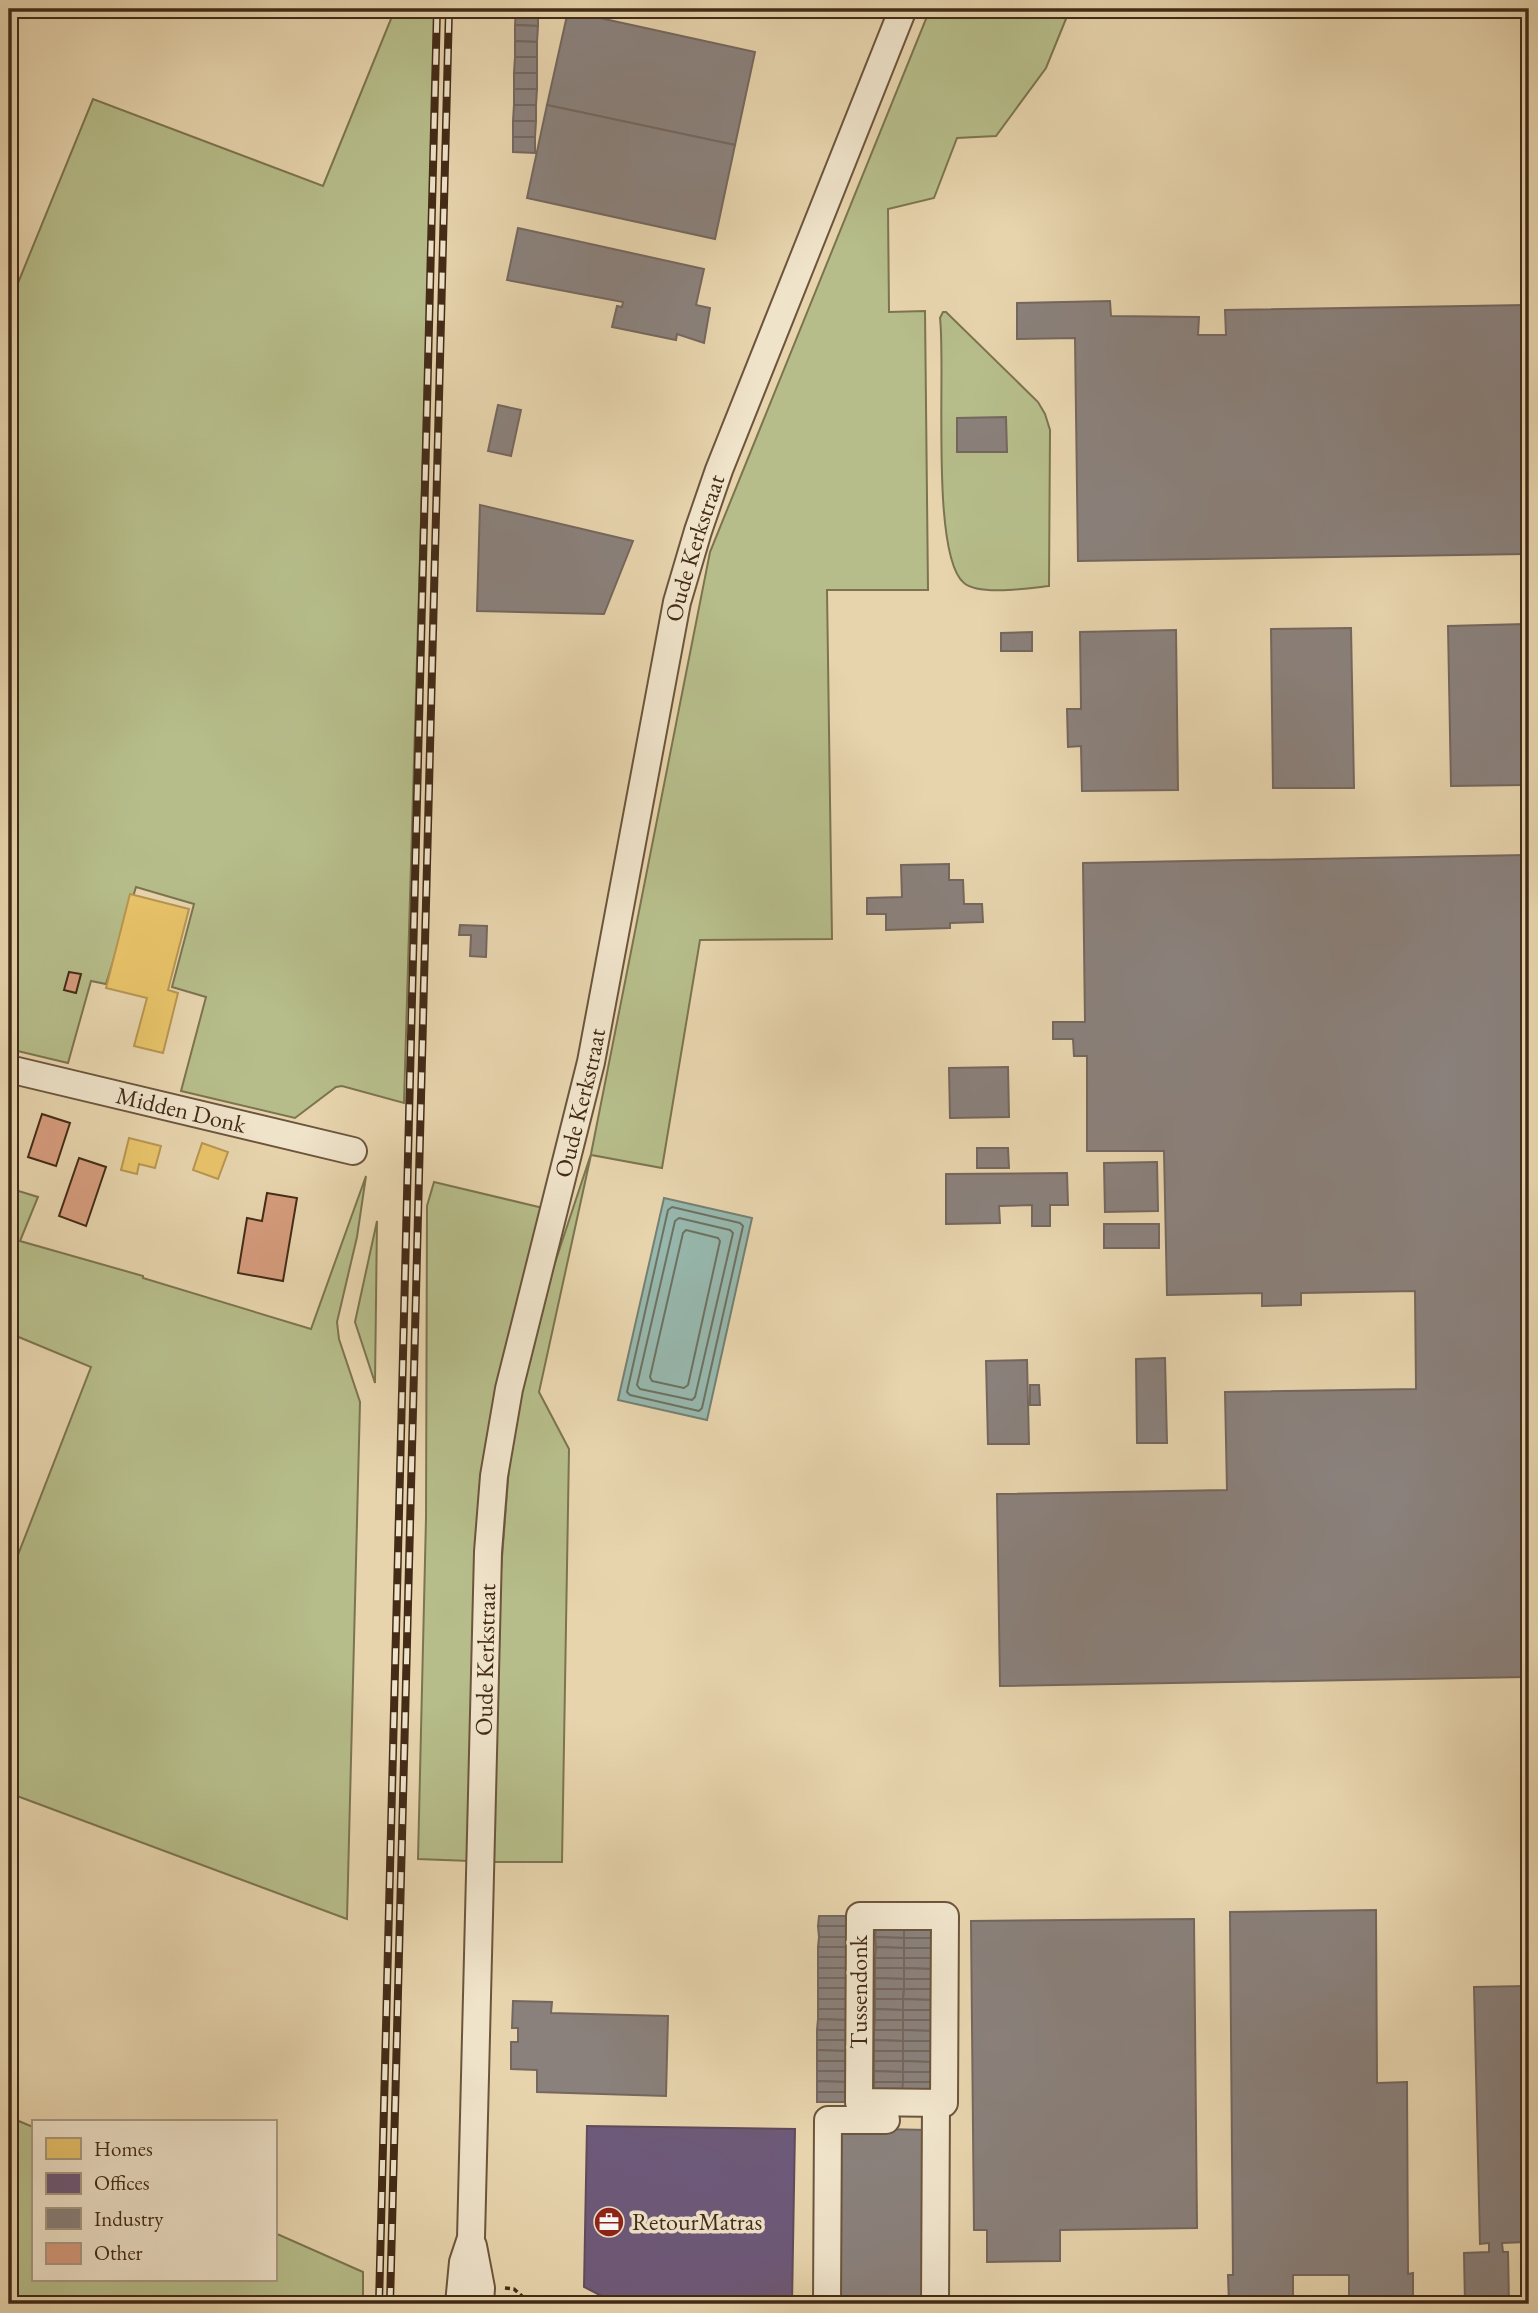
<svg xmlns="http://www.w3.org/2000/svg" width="1538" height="2313" font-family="'EB Garamond',serif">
  <rect width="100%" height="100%" fill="#e7d4ad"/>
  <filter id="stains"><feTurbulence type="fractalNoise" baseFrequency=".00286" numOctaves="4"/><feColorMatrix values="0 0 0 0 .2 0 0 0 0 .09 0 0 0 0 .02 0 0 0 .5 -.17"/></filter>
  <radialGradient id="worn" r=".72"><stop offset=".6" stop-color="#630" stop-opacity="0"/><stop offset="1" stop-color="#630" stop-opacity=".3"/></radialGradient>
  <g fill="#b6bd8a" stroke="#7c7450" stroke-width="2">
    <path d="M395 9H436L404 1103 342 1086 336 1087 295 1118 181 1091 206 997 172 987 194 904 136 887 106 984 91 981 68 1063 9 1049V305L93 99 323 186Z"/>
    <path d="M930 9H1070L1046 68 996 136 957 138 934 198 888 209 889 312 925 311 928 590H827L832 939 700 940 662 1168 591 1155 539 1392 569 1449 562 1862H493L498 1610 511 1440 534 1326 591 1154 710 552Z"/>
    <path d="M943 312H946L1038 402 1045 414 1050 430 1049 586C1030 588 979 596 964 583 930 555 946 367 940 318Z"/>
    <path d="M366 1176 357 1237 337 1322 339 1339 360 1402 347 1919 9 1793V1578L91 1367 9 1333V1188L38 1197 20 1241 143 1276V1278L311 1329Z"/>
    <path d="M434 1182 543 1208C517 1302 492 1394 481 1491L470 1861 418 1859 426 1518 427 1206Z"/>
    <path d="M377 1221 375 1383 355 1322Z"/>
    <path d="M9 2117 33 2127V2280H275V2233L363 2272V2304H9Z"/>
  </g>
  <path fill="#97b8ae" stroke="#758072" stroke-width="2" d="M664 1198 752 1218 707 1420 618 1400Z"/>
  <g fill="#e9c46a" stroke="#b79651" stroke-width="2">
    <path d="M130 894 189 909 168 990 178 993 163 1053 134 1046 147 998 106 988Z"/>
    <path d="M129 1138 161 1146 155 1168 139 1164 137 1174 121 1170Z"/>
    <path d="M202 1143 228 1152 218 1179 193 1170Z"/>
  </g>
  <path fill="#6d597a" stroke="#604b5c" stroke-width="2" d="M587 2126 795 2129 792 2304H617L584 2287Z"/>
  <g fill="#8a817c" stroke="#75675e" stroke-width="2">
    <path d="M516 9 538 10V26L515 25Z"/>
    <path d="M719 9H765L763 18Z"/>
    <path d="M568 11 755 52 735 145 547 105Z"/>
    <path d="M515 25 538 26 537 42 515 41Z"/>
    <path d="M515 41 537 42V57H515Z"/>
    <path d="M515 57H537V73H514Z"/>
    <rect x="514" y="73" width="23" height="16"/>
    <path d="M514 89H537L536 105H514Z"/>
    <path d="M514 105H536V121H513Z"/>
    <path d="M547 105 735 145 715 239 527 198Z"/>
    <path d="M513 121H536L535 137H513Z"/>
    <path d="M513 137H535V153L513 152Z"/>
    <path d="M518 228 704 269 696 305 710 308 704 343 677 334 676 340 612 327 617 306 622 307 623 302 507 280Z"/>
    <path d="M1110 301 1111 316 1199 317 1198 335H1226L1225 310 1529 305V554L1078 561 1075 338 1017 339V303Z"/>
    <path d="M498 405 521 410 511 456 488 451Z"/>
    <path d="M1006 417 1007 452H957V418Z"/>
    <path d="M480 505 633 541 604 614 477 611Z"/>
    <path d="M1529 624V785L1451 786 1448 626Z"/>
    <path d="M1351 628 1354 788H1273L1271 629Z"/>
    <path d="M1176 630 1178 790 1082 791 1081 746 1068 747 1067 709H1081L1080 632Z"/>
    <path d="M1032 632V651H1001V633Z"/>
    <path d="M1529 855V1677L1000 1686 997 1494 1227 1490 1225 1392 1416 1389 1415 1291 1301 1293V1305L1262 1306V1293L1167 1295 1164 1151H1087V1056H1074L1073 1039H1053V1022H1085L1083 863Z"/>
    <path d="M949 864V880H963L964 904H982L983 922 950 923V928L886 930V914H867V898L902 897 901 865Z"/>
    <path d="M460 925 487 926 486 957 470 956 471 935H459Z"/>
    <path d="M1008 1067 1009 1117 950 1118 949 1068Z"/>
    <path d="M977 1148H1008L1009 1168H977Z"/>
    <path d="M1157 1162 1158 1211 1105 1212 1104 1163Z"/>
    <path d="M1067 1173 1068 1205H1050V1226H1032V1205L999 1206 1000 1223 946 1224V1174Z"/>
    <rect x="1104" y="1224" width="55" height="24"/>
    <path d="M1165 1358 1167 1443H1137L1136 1359Z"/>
    <path d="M1027 1360 1029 1444H988L986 1361Z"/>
    <path d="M1030 1385H1039L1040 1405H1030Z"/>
    <path d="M1376 1910 1377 2083 1407 2082 1408 2274 1413 2273V2304H1349V2275H1293V2304H1229L1228 2275H1233L1230 1912Z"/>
    <path d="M819 1916H847V1926H818Z"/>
    <path d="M1194 1919 1197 2228 1060 2230V2261L987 2262V2230H974L971 1921Z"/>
    <path d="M818 1926H847V1937H819Z"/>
    <path d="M876 1927H904V1938L875 1937Z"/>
    <rect x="904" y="1927" width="29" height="11"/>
    <path d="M819 1937H847V1947H818Z"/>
    <path d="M875 1937 904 1938V1948L876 1947Z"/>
    <rect x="904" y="1938" width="29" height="10"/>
    <rect x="818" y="1947" width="29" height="10"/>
    <path d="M876 1947 904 1948V1958H875Z"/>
    <rect x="904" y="1948" width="29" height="10"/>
    <rect x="818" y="1957" width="29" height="11"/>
    <rect x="875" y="1958" width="29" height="10"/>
    <path d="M904 1958H933L932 1969 904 1968Z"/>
    <rect x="818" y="1968" width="29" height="10"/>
    <path d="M875 1968H904V1979L875 1978Z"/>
    <path d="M904 1968 932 1969V1979H904Z"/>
    <path d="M818 1978H847L846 1988H818Z"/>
    <path d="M875 1978 904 1979V1989H875Z"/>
    <rect x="904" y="1979" width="28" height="10"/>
    <path d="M1529 1986V2242L1502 2243 1503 2252H1508L1509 2304H1465L1464 2253 1489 2252V2243L1480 2244 1474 1987Z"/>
    <path d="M818 1988H846L847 1999H818Z"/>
    <path d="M875 1989H904L903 1999H875Z"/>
    <path d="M904 1989H932V2000L903 1999Z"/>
    <path d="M818 1999H847L846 2009H818Z"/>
    <path d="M875 1999H903V2010L875 2009Z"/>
    <path d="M903 1999 932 2000V2010H903Z"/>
    <path d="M513 2001 552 2002 551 2013 668 2016 666 2096 537 2092V2070L511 2069V2042H518V2028H512Z"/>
    <path d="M818 2009H846V2020L818 2019Z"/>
    <path d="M875 2009 903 2010V2020H875Z"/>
    <rect x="903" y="2010" width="29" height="10"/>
    <path d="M818 2019 846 2020V2030H817Z"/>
    <path d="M875 2020H903V2030H874Z"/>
    <path d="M903 2020H932V2031L903 2030Z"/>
    <rect x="817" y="2030" width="29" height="10"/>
    <path d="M874 2030H903V2041L874 2040Z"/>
    <path d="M903 2030 932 2031 931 2041H903Z"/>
    <path d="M817 2040H846V2051L817 2050Z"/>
    <path d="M874 2040 903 2041V2051H874Z"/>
    <path d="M903 2041H931L932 2051H903Z"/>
    <path d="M817 2050 846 2051V2061H817Z"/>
    <rect x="874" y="2051" width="29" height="10"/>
    <path d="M903 2051H932L931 2062 903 2061Z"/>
    <rect x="817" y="2061" width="29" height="10"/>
    <path d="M874 2061H903V2072L874 2071Z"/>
    <path d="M903 2061 931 2062V2072H903Z"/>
    <path d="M817 2071H846V2082L817 2081Z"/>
    <path d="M874 2071 903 2072V2082H874Z"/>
    <rect x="903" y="2072" width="28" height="10"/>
    <path d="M817 2081 846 2082 845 2092H817Z"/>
    <path d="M874 2082H903V2093L874 2092Z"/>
    <path d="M903 2082H931V2093L902 2092Z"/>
    <rect x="817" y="2092" width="28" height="10"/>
    <path d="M839 2128 927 2130 924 2304H837Z"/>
  </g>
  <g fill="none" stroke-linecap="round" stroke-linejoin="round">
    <g stroke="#6d7262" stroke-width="2">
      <path d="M672 1207 740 1223 743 1226 702 1408 699 1411 630 1395 627 1392 668 1210Z"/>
      <path d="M679 1218 730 1230 733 1233 695 1397 692 1400 640 1389 637 1385 675 1221Z"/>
      <path d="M686 1230 718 1238 720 1241 688 1385 684 1388 652 1381 650 1377 683 1233Z"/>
    </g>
  </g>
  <g fill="#d69c7d" stroke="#432b17" stroke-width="2">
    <path d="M69 972 81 974 76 993 64 990Z"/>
    <path d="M42 1114 70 1123 56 1166 28 1157Z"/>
    <path d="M79 1158 106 1167 86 1226 59 1216Z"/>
    <path d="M267 1193 297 1198 283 1281 238 1273 247 1218 262 1221Z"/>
  </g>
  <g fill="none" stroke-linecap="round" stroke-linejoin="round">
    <g stroke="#6c553c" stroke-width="30">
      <g id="minor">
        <path id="s1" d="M9 1069 353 1151"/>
        <path d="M860 1916H945L944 2103 859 2102Z"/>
        <path d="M473 2246 481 2288 480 2304"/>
        <path id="s2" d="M459 2304 463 2262 471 2238 488 1552 494 1476 509 1389 591 1062 677 602 698 531 719 470 903 9"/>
        <path d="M827 2304 828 2120H886"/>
        <path d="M935 2304 936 2102"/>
      </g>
    </g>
    <path stroke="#432b17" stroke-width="3.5" stroke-dasharray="5 3.5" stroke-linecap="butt" d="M505 2288 514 2289 531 2304"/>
    <use href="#minor" stroke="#efe3ca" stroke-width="26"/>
    <g stroke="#432b17" stroke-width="8">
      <g id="rail">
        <path d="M379 2304 437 9"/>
        <path d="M390 2304 449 9"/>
      </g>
    </g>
    <use href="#rail" stroke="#efe3ca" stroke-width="5" stroke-dasharray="16" stroke-linecap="butt"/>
  </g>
  <defs>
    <g id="office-disc" transform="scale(1.575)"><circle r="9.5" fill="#8f2418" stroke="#efe3ca"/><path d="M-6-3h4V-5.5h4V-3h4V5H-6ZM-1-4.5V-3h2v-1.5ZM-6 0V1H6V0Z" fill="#fff"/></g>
  </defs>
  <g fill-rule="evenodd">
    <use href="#office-disc" x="609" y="2222"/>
  </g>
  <g text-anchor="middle" stroke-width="7" stroke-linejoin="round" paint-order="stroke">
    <g font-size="24" fill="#432b17" stroke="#efe3ca">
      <text dy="8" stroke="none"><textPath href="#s2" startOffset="1780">Oude Kerkstraat</textPath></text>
      <text dy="8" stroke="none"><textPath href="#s2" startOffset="1213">Oude Kerkstraat</textPath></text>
      <text dy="8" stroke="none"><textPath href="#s1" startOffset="177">Midden Donk</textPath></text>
      <text dy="8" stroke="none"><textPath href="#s2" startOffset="646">Oude Kerkstraat</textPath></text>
      <text transform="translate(859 1992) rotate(-90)" y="8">Tussendonk</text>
    </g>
    <g font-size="24" fill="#432b17" stroke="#efe3ca" text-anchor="start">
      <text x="632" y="2230">RetourMatras</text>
    </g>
  </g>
  <rect width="1538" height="2313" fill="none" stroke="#e7d4ad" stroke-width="35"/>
  <rect x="10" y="10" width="1517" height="2292" fill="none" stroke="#432b17" stroke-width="3.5"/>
  <rect x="18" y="18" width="1503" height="2278" fill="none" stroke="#432b17" stroke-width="2"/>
  <rect x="32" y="2120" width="245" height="161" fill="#efe3ca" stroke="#aa9982" stroke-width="2"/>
  <rect x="46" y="2138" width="35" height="21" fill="#e9c46a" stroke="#aa9982" stroke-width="2"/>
  <text x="94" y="2156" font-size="21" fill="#432b17">Homes</text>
  <rect x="46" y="2173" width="35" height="21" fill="#6d597a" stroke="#aa9982" stroke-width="2"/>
  <text x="94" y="2190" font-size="21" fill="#432b17">Offices</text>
  <rect x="46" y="2208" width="35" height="21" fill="#8a817c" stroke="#aa9982" stroke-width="2"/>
  <text x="94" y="2226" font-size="21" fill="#432b17">Industry</text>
  <rect x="46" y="2243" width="35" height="21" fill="#d69c7d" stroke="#aa9982" stroke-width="2"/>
  <text x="94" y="2260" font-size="21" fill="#432b17">Other</text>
  <rect width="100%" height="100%" filter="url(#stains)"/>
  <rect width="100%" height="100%" fill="url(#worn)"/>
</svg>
